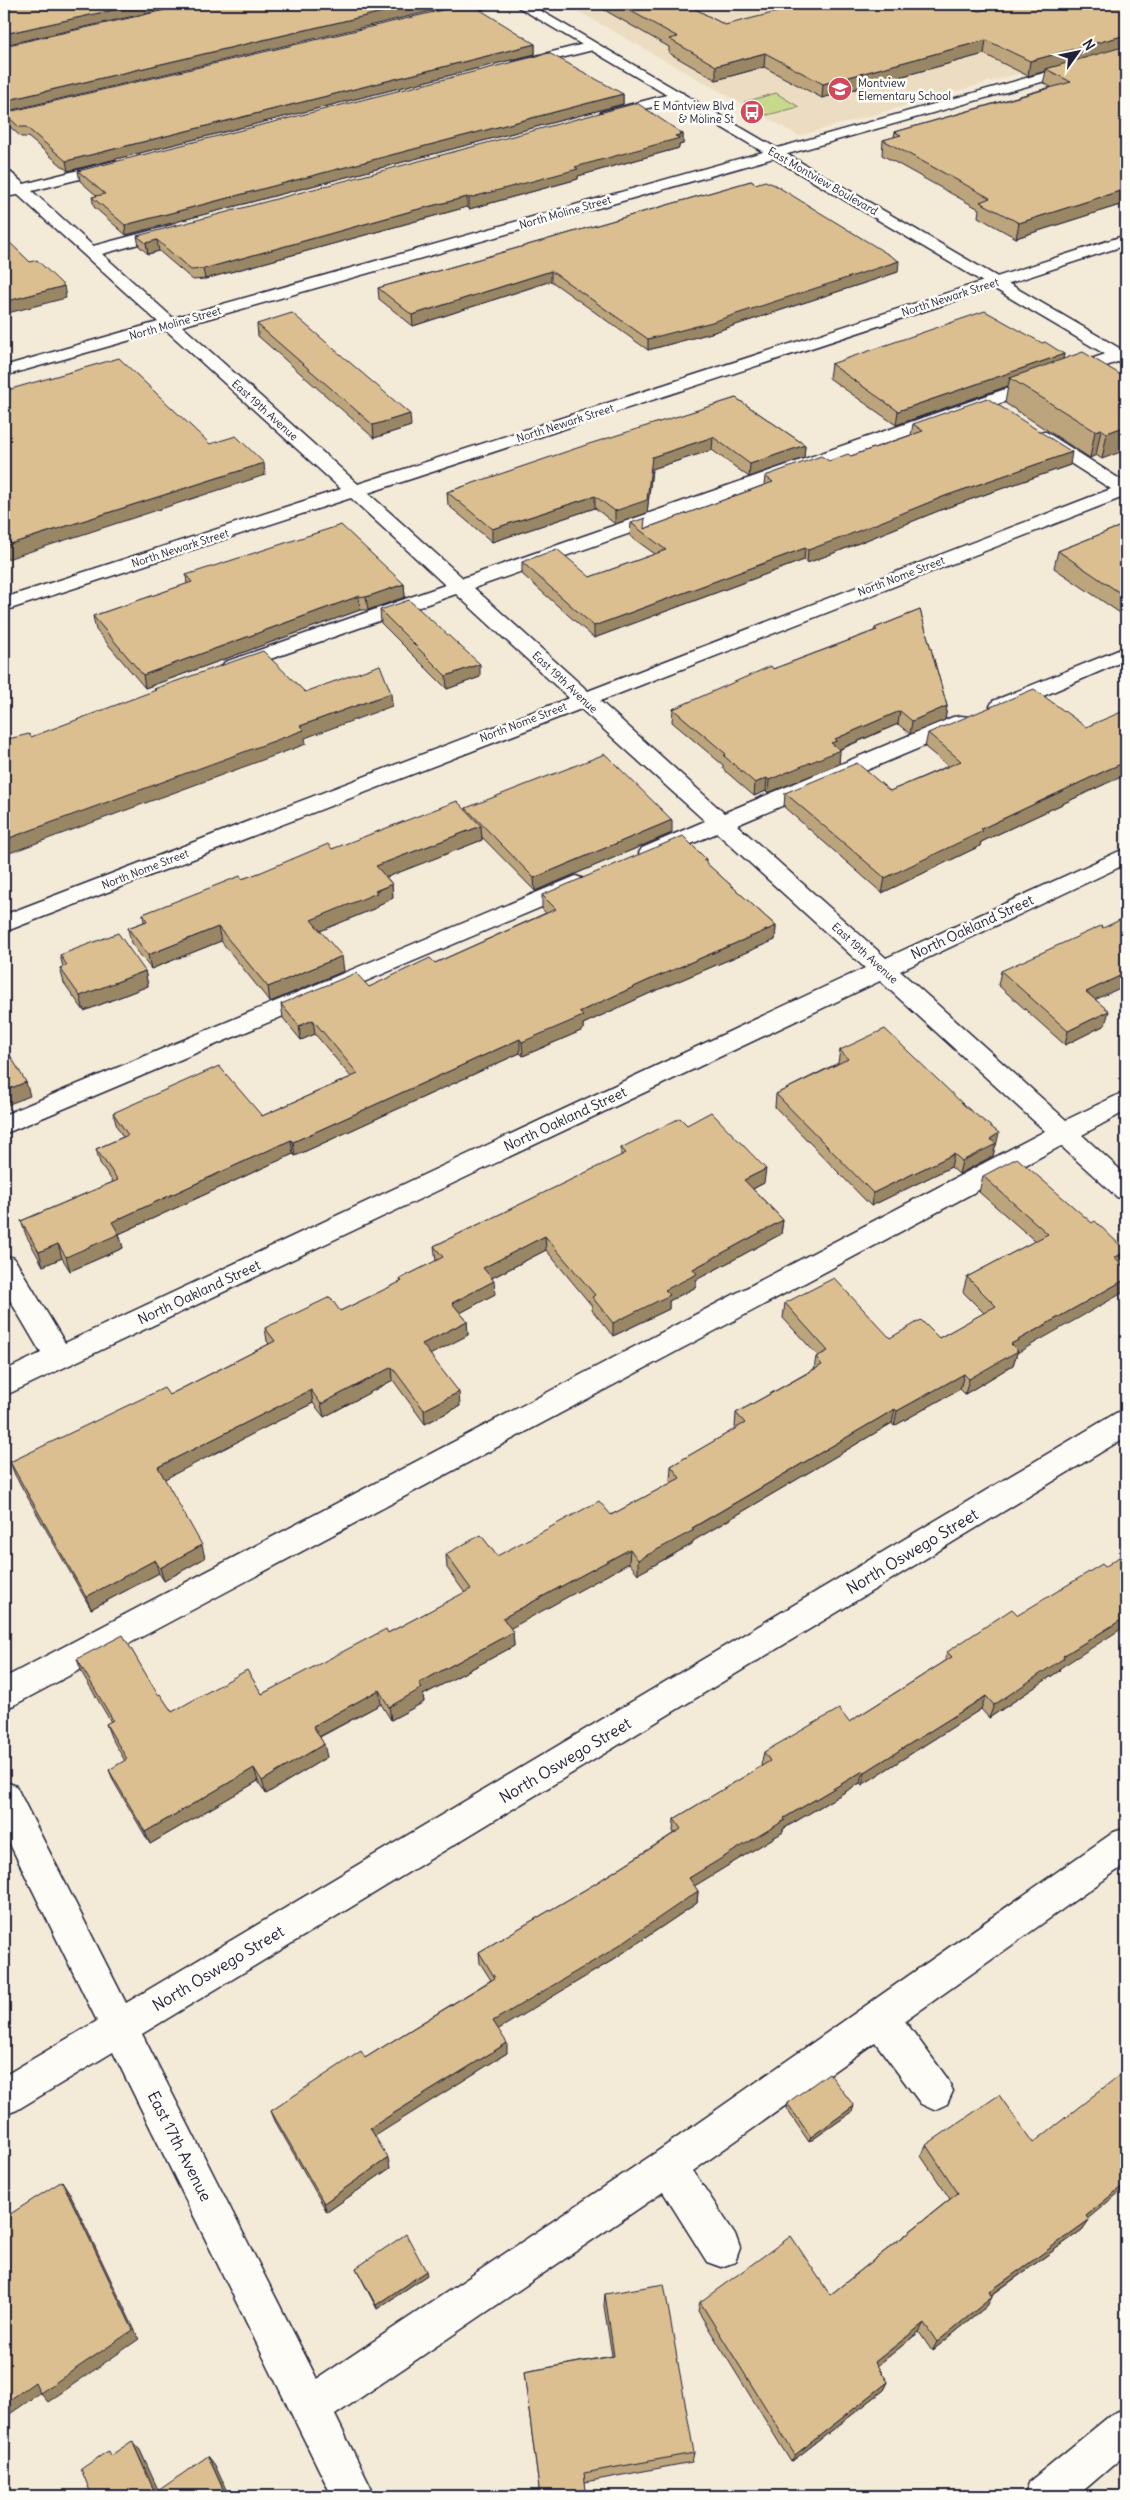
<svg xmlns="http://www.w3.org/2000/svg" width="1130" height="2500" font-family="Delius,sans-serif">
  <rect width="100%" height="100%" fill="#f3ead8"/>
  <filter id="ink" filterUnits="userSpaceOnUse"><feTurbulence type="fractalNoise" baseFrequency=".02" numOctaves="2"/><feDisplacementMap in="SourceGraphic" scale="10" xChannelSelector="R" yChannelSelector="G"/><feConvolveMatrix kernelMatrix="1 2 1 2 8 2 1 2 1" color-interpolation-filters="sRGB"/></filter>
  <g filter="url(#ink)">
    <path fill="#ecddc2" d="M565 4H1126V43L799 136Z"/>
    <path fill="#c8d88c" stroke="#757d64" d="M776 93 799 107 767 115 744 102Z"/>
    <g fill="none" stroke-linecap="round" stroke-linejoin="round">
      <g stroke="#22223b" stroke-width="3">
        <g id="minor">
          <path d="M467 4H491L489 7 439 18 432 14 434 11Z"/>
          <path d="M592 42 599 46 597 49 517 69 510 65 512 62Z"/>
          <path d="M1126 50V58L182 326 358 484 1126 235V245L368 493 463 578 1114 351H1126V359L474 588 588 691 1111 489 1034 440 1031 436 1034 432H1046L1126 483V496L600 701 724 813 953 717 961 716 969 717 972 722 969 727 737 825 886 958 1126 848V864L900 971 1066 1120 1126 1091V1111L1082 1135 1126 1175V1200L1117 1197 1061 1146 16 1704 4 1709V1678L1045 1131 880 981 4 1396V1371L41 1353 4 1290V1255L14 1258 65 1343 865 968 717 833 658 858 650 860 642 858 639 853 642 848 705 821 581 709 4 932V915L569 698 456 594 239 670 232 672 225 670 222 666 225 662 445 585 351 498 4 611V598L341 489 166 330 4 376V366L158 322 18 195 4 197V189L10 188 4 182V169L9 171 24 184 114 161 119 163 122 166 119 169 32 191 93 246 173 225 179 227 181 230 179 233 102 254 173 318Z"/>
          <path d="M678 92 683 93 685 96 683 99 606 119 599 115 601 112Z"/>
          <path d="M1126 647V660L1009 711 1001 712 993 711 990 706 993 701Z"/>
          <path d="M576 876 584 879 588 884 584 889 4 1134V1115Z"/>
          <path d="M1126 1410V1437L142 2034 317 2379 655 2153 1114 1832 1126 1828V1864L905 2021 947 2078 953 2091 947 2104 934 2110 921 2104 875 2042 693 2171 735 2234 740 2248 735 2262 721 2267 707 2262 663 2192 335 2415 375 2496H332L113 2052 17 2110 4 2115V2076L97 2021 4 1832V1781L16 1786 126 2003 1116 1413Z"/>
          <path d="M1126 2408V2454L1077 2496H1024L1030 2481 1112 2414Z"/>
        </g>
      </g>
      <g stroke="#22223b" stroke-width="3">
        <path id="major" d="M513 4H529L1126 352V364L1120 363Z"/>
      </g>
      <use href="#minor" fill="#fdfcf7" fill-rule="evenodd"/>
      <use href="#major" fill="#fdfcf7" fill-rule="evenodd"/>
    </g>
    <g fill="#bca47c" stroke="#22223b">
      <path d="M594 4H686L725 25 979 11 1126 5V203L1016 238 978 217 979 209 882 155 883 140 894 137 895 132 1051 87 1043 83 1046 71 1028 76 984 54 822 98 764 67 716 80 669 53V47Z"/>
      <path d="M535 44V54L68 171 28 137H21L6 123 4 113Z"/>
      <path d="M623 94V104L126 235 94 207 92 197 97 196 80 181 78 171Z"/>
      <path d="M683 134V144L679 145V148L578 176V179L469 209 467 207 416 221 205 279 193 280 159 251 148 254 139 246 137 236Z"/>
      <path d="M751 181 898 272 711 333 648 350 551 281 413 326 379 299 378 288Z"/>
      <path d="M257 324 411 426 374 438 258 336Z"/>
      <path d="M1064 354 1063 359 1126 378 1102 459 1096 455 1090 458 1005 403 1008 386 896 425 829 378 831 364Z"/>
      <path d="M736 398 805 445 804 458 749 477 712 450 652 469 647 513 615 524 595 508 492 542 448 505 447 492Z"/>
      <path d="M913 424 1070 465 943 509 839 551 807 563 804 560 594 638 522 574V562L590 577 655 554 630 536 631 523 645 529 764 485 765 476 851 456 911 435Z"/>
      <path d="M1126 524V617L1054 568 1058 551Z"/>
      <path d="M186 575 404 584 405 597 368 610H360L145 688 96 630 93 616 187 584Z"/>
      <path d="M380 610 480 677 447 689 381 623Z"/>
      <path d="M920 610 947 706 945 720 910 734 898 724 839 750H840L839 764 768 793 766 791 754 796 723 769V765L672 722 673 709 773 669 874 631 875 628Z"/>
      <path d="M928 733 1105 784 981 842 980 846 882 893 784 807 785 793 890 791 948 766 925 747Z"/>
      <path d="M466 808 672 833 535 891 482 837V840L386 877 392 884 393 898 378 905V907L320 931 344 971 270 1002 221 941 151 969 131 943 128 928 144 922 143 914 242 879 332 849 466 810Z"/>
      <path d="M706 859V863L776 926 775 940 648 994 583 1024V1030L523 1056 520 1053 295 1156 293 1154 119 1234 123 1248 70 1271 62 1258 43 1266 26 1235 21 1221 113 1182 100 1163 96 1149 123 1137 117 1127 113 1113 262 1116 351 1077 315 1034 301 1040 283 1018 281 1004 369 987 435 963 546 913 542 909V895Z"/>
      <path d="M60 955 145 971 148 986 84 1011 64 983 60 968 63 967Z"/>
      <path d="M1001 971 1126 985 1095 999 1105 1025 1065 1045 998 985Z"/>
      <path d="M840 1050 996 1146 995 1147 993 1156 959 1174 951 1167 871 1206 775 1107 776 1094 838 1063Z"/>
      <path d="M687 1125 764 1183 753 1189 783 1220 781 1234 696 1280V1287L669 1301V1309L613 1336 592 1310V1306L546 1250 492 1278 495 1294 460 1313 467 1321 468 1335 430 1354 460 1406 425 1424 393 1380 324 1417 313 1403 164 1479 205 1558 164 1581 159 1573 91 1609 15 1475 10 1462 169 1395 269 1344 267 1341 265 1328 340 1311 401 1282 400 1279 436 1261 434 1246 621 1156V1148Z"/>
      <path d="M983 1176 1126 1251 1122 1265 1017 1353 1013 1365 965 1394 960 1389 894 1426 892 1423 693 1541 692 1544 638 1574 629 1563 510 1628 513 1632 514 1646 423 1695 424 1702 391 1720 381 1704 320 1737 327 1757 266 1794 258 1781 150 1844 114 1782 109 1770 125 1761 111 1737 106 1724 111 1722 82 1673 77 1659 158 1695 172 1712 262 1694 388 1633 465 1593 447 1568 446 1554 497 1556 611 1515 671 1483 670 1481 671 1466 735 1429V1428L736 1413 814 1369 816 1357 818 1356 783 1318 785 1303 890 1338H939L984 1313 963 1292 967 1277 1035 1241 979 1192Z"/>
      <path d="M947 1652 1060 1668 1059 1671 989 1718 981 1709 862 1785 860 1783 783 1829V1832L694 1886 698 1891 697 1903 608 1963 498 2029 507 2053 374 2136 390 2168 327 2212 275 2121 271 2111 365 2058 491 1980 480 1963 479 1952 593 1885 674 1833 673 1831 674 1819 762 1766 761 1765 764 1752 849 1722 944 1662Z"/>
      <path d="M787 2103 852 2112 809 2142 786 2108Z"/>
      <path d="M926 2145 1087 2219 1089 2220 1082 2230 992 2295V2297L987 2306 932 2351 919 2332 877 2366 888 2382 884 2390 791 2462 698 2311 700 2302 830 2295 950 2199 921 2156Z"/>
      <path d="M356 2268 427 2275 377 2309 358 2272Z"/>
      <path d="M605 2294 694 2453 692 2462 585 2482 586 2496H540L524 2372 612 2356 604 2306Z"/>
    </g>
    <g fill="#998665" stroke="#22223b">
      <path d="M140 4H188L4 45V34Z"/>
      <path d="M416 4H457V5L4 112V101Z"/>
      <path d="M1126 35V49L1046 69V71L1028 76 1030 61Z"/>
      <path d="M986 40 984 54 822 98 823 84Z"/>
      <path d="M535 44V54L68 171 66 161Z"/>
      <path d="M765 53 764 67 716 80V66Z"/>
      <path d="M623 94V104L126 235 125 225Z"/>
      <path d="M683 134V144L679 145V148L578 176V179L469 209V198Z"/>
      <path d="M1126 189V203L1016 238 1019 223Z"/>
      <path d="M467 197V207L416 221 205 279 203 269 415 210Z"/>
      <path d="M157 240 159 251 148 254 146 243Z"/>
      <path d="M899 261 898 272 711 333 648 350V339Z"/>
      <path d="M551 271V281L413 326 412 315Z"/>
      <path d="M64 286 66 298 4 314V302Z"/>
      <path d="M1064 354 1061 368 1010 378 1008 386 896 425 898 411Z"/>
      <path d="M410 414 411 426 374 438 373 425Z"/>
      <path d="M1126 426V450L1102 459 1107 433Z"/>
      <path d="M1101 429 1096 455 1090 458 1095 431Z"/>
      <path d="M713 437 712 450 652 469 647 513 615 524V511L652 457Z"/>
      <path d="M805 445 804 458 749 477 750 464Z"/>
      <path d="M1072 452 1070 465 943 509 839 551 807 563 808 550 945 496Z"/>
      <path d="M264 463 265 475 4 560V546Z"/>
      <path d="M595 496V508L492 542V529Z"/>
      <path d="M805 548 804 560 594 638V626Z"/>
      <path d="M404 584 405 597 368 610 366 597Z"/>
      <path d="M359 596 360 610 145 688 143 675Z"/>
      <path d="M480 664V677L447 689 446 676Z"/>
      <path d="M391 693 392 706 305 738 306 744 4 855V840L300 726Z"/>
      <path d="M947 706 945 720 910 734 912 721Z"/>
      <path d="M900 711 898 724 835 751 840 750 839 764 768 793 769 780 831 743 835 739Z"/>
      <path d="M1126 762V775L1105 784 981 842 980 846 882 893 885 878 981 829 1109 769Z"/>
      <path d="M767 778 766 791 754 796 755 783Z"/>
      <path d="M672 820V833L535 891 534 878Z"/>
      <path d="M481 826 482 840 377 881 376 866Z"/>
      <path d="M392 884 393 898 378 905V907L313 934 311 920Z"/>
      <path d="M776 926 775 940 648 994 583 1024V1030L523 1056 522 1042 579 1012 649 980Z"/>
      <path d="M218 927 221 941 151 969 148 955Z"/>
      <path d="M342 956 344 971 270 1002 268 987Z"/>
      <path d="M145 971 148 986 84 1011 80 996Z"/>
      <path d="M1126 973V985L1082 1006 1086 992Z"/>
      <path d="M1109 1011 1105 1025 1065 1045 1068 1031Z"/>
      <path d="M313 1020 315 1034 301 1040 299 1026Z"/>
      <path d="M520 1039V1053L295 1156 293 1142Z"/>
      <path d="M26 1082 30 1096 4 1106V1091Z"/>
      <path d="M999 1133 996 1146 995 1147 993 1156 959 1174 962 1161 990 1139Z"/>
      <path d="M291 1140 293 1154 119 1234 123 1248 70 1271 66 1257 112 1222Z"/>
      <path d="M954 1154 951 1167 871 1206 873 1193Z"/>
      <path d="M766 1169 764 1183 743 1194 744 1180Z"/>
      <path d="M783 1220 781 1234 696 1280V1287L669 1301V1309L613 1336V1323L665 1290 693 1269Z"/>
      <path d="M545 1236 546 1250 484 1282 483 1268Z"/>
      <path d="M58 1244 62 1258 43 1266 39 1252Z"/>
      <path d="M1126 1252V1253L1122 1267 1114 1258Z"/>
      <path d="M1126 1279V1291L1017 1353 1013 1365 965 1394 969 1379 1011 1344Z"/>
      <path d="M494 1281 495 1294 453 1317 452 1303Z"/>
      <path d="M467 1321 468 1335 424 1358 422 1344Z"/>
      <path d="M392 1367 393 1380 324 1417 321 1404Z"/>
      <path d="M964 1374 960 1389 894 1426 897 1411Z"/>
      <path d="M311 1390 313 1403 161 1481 158 1467Z"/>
      <path d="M459 1392 460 1406 425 1424 424 1410Z"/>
      <path d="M895 1409 892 1423 693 1541 692 1544 638 1574V1560Z"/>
      <path d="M202 1545 205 1558 164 1581 160 1568Z"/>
      <path d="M630 1549 629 1563 504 1632 503 1618Z"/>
      <path d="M155 1560 159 1573 91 1609 86 1597Z"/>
      <path d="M1126 1617V1626L1060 1668 1059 1671 989 1718 994 1705 1063 1656Z"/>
      <path d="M513 1632 514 1646 423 1695 424 1702 391 1720 389 1707 419 1683Z"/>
      <path d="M379 1690 381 1704 315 1739 313 1726Z"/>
      <path d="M986 1696 981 1709 862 1785 865 1772Z"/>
      <path d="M324 1744 327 1757 266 1794 262 1781Z"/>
      <path d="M254 1768 258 1781 150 1844 145 1832Z"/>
      <path d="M863 1771 860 1783 783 1829V1832L688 1890 689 1878 784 1818Z"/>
      <path d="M698 1891 697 1903 608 1963 494 2032 493 2021Z"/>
      <path d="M507 2043V2053L372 2138 370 2128Z"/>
      <path d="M854 2106 852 2112 809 2142 811 2137Z"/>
      <path d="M388 2158 390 2168 327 2212 324 2203Z"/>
      <path d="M62 2181 69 2192 139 2339 48 2402 40 2393 4 2418V2404Z"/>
      <path d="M1126 2183V2187L1079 2226 1086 2216Z"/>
      <path d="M1089 2220 1082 2230 983 2301 989 2292Z"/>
      <path d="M426 2271 427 2275 377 2309 376 2305Z"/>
      <path d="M992 2297 987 2306 932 2351 937 2342Z"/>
      <path d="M924 2323 919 2332 871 2371 875 2362Z"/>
      <path d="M888 2382 884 2390 791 2462 795 2455Z"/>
      <path d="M132 2441 140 2450 161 2496 155 2493Z"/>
      <path d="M208 2456 215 2465 229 2496H226Z"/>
    </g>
    <g fill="#dbbf90" stroke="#22223b">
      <path d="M4 4H140L4 34Z"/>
      <path d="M192 4H416L4 101V46Z"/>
      <path d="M468 4H471L535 44 66 161 26 127H19L4 113Z"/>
      <path d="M618 4H686L725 25 809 4H963L979 11 1008 4H1124L1126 5V35L1030 61 986 40 823 84 765 53 716 66 669 39 678 37Z"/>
      <path d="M1126 46V189L1019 223 980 202 990 198 883 140 901 135 895 132 1071 82 1046 69Z"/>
      <path d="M549 53 623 94 125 225 92 197 105 194 78 171Z"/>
      <path d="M637 103 683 134 675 136 680 138 575 167 578 169 469 198 467 197 415 210 203 269 191 270 157 240 146 243 137 236Z"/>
      <path d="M751 181 755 184 765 181 775 185 899 261 712 322 648 339 551 271 412 315 378 288Z"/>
      <path d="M4 237 30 262 37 260 64 286 4 302Z"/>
      <path d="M985 311 1042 343 1045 342 1064 354 898 411 831 364Z"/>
      <path d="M292 313 410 414 373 425 257 324Z"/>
      <path d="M1083 352 1126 378V426L1107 433 1101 429 1095 431 1010 378Z"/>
      <path d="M119 358 210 444 236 436 264 463 4 546V391Z"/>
      <path d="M736 398 805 445 750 464 713 437 652 457 647 500 615 511 595 496 492 529 447 492 589 444Z"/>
      <path d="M987 398 1072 452 945 496 841 538 808 550 805 548 594 626 522 562 557 549 590 577 666 550 631 523 645 518 644 529 773 482 765 476 821 456 829 461 848 454 851 456 923 431 913 424Z"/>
      <path d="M1126 524V597L1058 551Z"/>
      <path d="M341 525 404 584 366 597 359 596 143 675 93 616 192 582 186 575Z"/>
      <path d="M409 600 480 664 446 676 380 610Z"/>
      <path d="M920 610 947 706 912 721 900 711 835 739 837 741 831 743 840 750 769 780 767 778 755 783 724 756 726 754 673 709 771 666 773 669 877 630 875 628Z"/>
      <path d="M263 651 305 692 380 665 391 693 300 726 304 730 4 840V740L29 734 31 737 156 690 154 689Z"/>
      <path d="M1034 689 1086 727 1126 710V762L1109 769 981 829 983 831 885 878 785 793 857 763 890 791 961 761 928 733Z"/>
      <path d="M605 754 672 820 534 878 466 808Z"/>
      <path d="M457 801 481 826 376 866 392 884 375 891 377 893 311 920 342 956 268 987 218 927 148 955 128 928 147 921 143 914 240 876 242 879 259 873 328 844 332 849Z"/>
      <path d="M683 836 706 859 703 860 776 926 649 980 579 1012 583 1016 522 1042 520 1039 293 1142 291 1140 112 1222 119 1234 66 1257 58 1244 39 1252 21 1221 118 1180 96 1149 128 1135 113 1113 219 1066 262 1116 358 1074 313 1020 299 1026 281 1004 356 973 369 987 430 958 435 963 556 909 542 895Z"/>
      <path d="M1126 917V973L1086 992 1109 1011 1068 1031 1001 971 1101 926 1103 928Z"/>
      <path d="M118 933 145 971 80 996 60 968 67 965 60 955Z"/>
      <path d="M885 1029 965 1106 999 1133 990 1139 996 1144 962 1161 954 1154 873 1193 776 1094 848 1059 840 1050Z"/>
      <path d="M4 1045 26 1082 4 1091Z"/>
      <path d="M711 1112 766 1169 744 1180 783 1220 693 1269 697 1274 665 1290 670 1295 613 1323 592 1297 595 1295 545 1236 483 1268 494 1281 452 1303 467 1321 422 1344 459 1392 424 1410 392 1367 321 1404 311 1390 158 1467 202 1545 160 1568 155 1560 86 1597 10 1462 164 1388 169 1395 230 1364 275 1341 265 1328 330 1297 340 1311 402 1281 400 1279 443 1257 434 1246 626 1153 621 1148 680 1118 687 1125Z"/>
      <path d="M1017 1158 1092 1223 1095 1221 1126 1251 1114 1258 1126 1269V1279L1011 1344 1018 1351 969 1379 964 1374 897 1411 895 1409 692 1528 694 1530 638 1560 630 1549 503 1618 513 1632 419 1683 422 1688 389 1707 379 1690 313 1726 324 1744 262 1781 254 1768 145 1832 109 1770 127 1759 106 1724 113 1720 77 1659 123 1635 158 1695 160 1694 172 1712 247 1670 262 1694 386 1629 388 1633 471 1589 446 1554 481 1535 497 1556 599 1501 611 1515 680 1478 671 1466 745 1423 736 1413 822 1365 816 1357 828 1351 785 1303 834 1278 890 1338 921 1320 939 1338 996 1306 967 1277 1048 1234 983 1176Z"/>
      <path d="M1126 1552V1617L1063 1656 1064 1658 994 1705 986 1696 865 1772 863 1771 784 1818 785 1820 689 1878 698 1891 609 1952 493 2021 507 2043 370 2128 388 2158 324 2203 271 2111 361 2051 365 2058 495 1978 479 1952 593 1885 681 1829 674 1819 770 1761 764 1752 839 1709 849 1722 952 1657 947 1652 1012 1609 1018 1615 1102 1564 1105 1567Z"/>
      <path d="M1126 2070V2183L1086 2216 1089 2220 989 2292 992 2297 937 2342 924 2323 875 2362 888 2382 795 2455 700 2302 791 2236 830 2295 958 2193 926 2145 999 2095 1033 2143Z"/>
      <path d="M829 2073 854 2106 811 2137 787 2103Z"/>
      <path d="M62 2181 133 2330 40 2393 35 2382 4 2404V2218Z"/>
      <path d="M406 2234 426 2271 376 2305 356 2268Z"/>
      <path d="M664 2284 694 2453 584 2473 586 2490 555 2496H540L524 2372 614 2356 605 2294Z"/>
      <path d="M132 2441 155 2493 208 2456 226 2496H92L81 2469 108 2451 110 2456Z"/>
    </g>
  </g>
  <defs>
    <g id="school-disc" transform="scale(1.25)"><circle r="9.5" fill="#d1495b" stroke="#fdfcf7"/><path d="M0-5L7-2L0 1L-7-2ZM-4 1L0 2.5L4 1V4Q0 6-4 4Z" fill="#fff"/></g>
    <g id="bus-disc" transform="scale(1.25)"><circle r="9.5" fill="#d1495b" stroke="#fdfcf7"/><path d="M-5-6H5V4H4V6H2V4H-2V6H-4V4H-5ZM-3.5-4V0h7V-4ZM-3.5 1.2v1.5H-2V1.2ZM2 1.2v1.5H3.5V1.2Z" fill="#fff"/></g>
  </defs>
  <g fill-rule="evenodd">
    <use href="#school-disc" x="840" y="89"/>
    <use href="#bus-disc" x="752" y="112"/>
  </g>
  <g text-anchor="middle" stroke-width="5" stroke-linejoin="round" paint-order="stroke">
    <g font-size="11" fill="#22223b" stroke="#fdfcf7" text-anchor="start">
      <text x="858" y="87">Montview<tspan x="858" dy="13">Elementary School</tspan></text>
      <text x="734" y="110" text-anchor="end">E Montview Blvd<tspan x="734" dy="13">&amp; Moline St</tspan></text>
    </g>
    <g font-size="11" fill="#22223b" stroke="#fdfcf7">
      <text transform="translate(823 181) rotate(30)" y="4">East Montview Boulevard</text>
      <text transform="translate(565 212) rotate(-16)" y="4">North Moline Street</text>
      <text transform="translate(950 297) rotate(-18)" y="4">North Newark Street</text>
      <text transform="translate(175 323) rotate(-16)" y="4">North Moline Street</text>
      <text transform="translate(265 410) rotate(42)" y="4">East 19th Avenue</text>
      <text transform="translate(565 423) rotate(-18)" y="4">North Newark Street</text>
      <text transform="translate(180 548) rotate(-18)" y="4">North Newark Street</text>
      <text transform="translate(901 576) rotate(-21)" y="4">North Nome Street</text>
      <text transform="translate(565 682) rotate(43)" y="4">East 19th Avenue</text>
      <text transform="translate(523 722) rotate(-21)" y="4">North Nome Street</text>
      <text transform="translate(145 869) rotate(-21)" y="4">North Nome Street</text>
      <text transform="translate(865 953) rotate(42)" y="4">East 19th Avenue</text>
    </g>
    <g font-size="14" fill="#22223b" stroke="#fdfcf7">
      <text transform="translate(972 927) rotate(-25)" y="5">North Oakland Street</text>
      <text transform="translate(565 1119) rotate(-25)" y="5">North Oakland Street</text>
      <text transform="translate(199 1292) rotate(-25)" y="5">North Oakland Street</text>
    </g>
    <g font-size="16" fill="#22223b" stroke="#fdfcf7">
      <text transform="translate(912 1551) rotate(-31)" y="6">North Oswego Street</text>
      <text transform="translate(565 1760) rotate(-31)" y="6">North Oswego Street</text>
      <text transform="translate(218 1968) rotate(-31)" y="6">North Oswego Street</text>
      <text transform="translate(180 2146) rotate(63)" y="6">East 17th Avenue</text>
    </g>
  </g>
  <rect width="1130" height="2500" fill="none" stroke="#fdfcf7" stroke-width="20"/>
  <rect x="10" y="10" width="1110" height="2480" fill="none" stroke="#22223b" stroke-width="2" filter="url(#ink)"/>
  <g transform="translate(1078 52) rotate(57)" stroke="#fdfcf7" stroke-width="4" paint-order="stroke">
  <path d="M0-4L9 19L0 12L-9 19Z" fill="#22223b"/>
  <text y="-8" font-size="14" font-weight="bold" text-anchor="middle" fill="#22223b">N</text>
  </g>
</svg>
